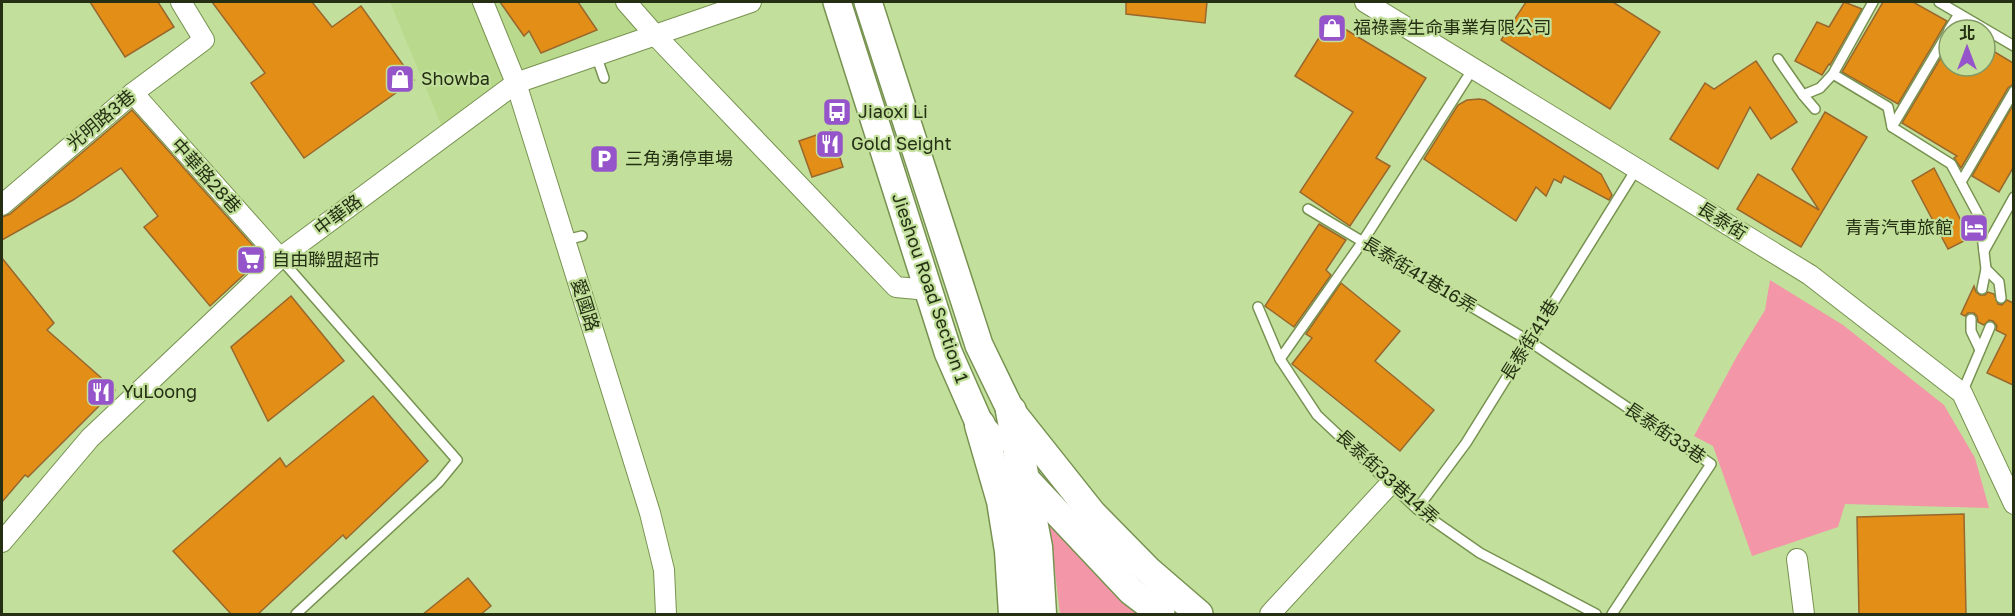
<svg xmlns="http://www.w3.org/2000/svg" width="2015" height="616" font-family="'Golos Text','Noto Sans TC',sans-serif">
  <rect width="100%" height="100%" fill="#c2e09b"/>
  <path fill="#b9d98c" d="M390 2H703L710 9 508 79 443 129Z"/>
  <g fill="#f396a8">
    <path d="M1770 280 1843 325 1944 405 1975 458 1989 508 1845 504 1838 527 1752 556 1713 446 1694 436 1737 356 1765 310Z"/>
    <path d="M1049 521 1130 609 1138 614H1060Z"/>
  </g>
  <g fill="#e38e17" stroke="#98672e" stroke-width="1.5">
    <path d="M90 2H158L174 27 125 57Z"/>
    <path d="M212 2H312L332 27 361 6 414 80 304 158 251 83 265 73Z"/>
    <path d="M500 2H578L597 30 541 53 529 31 524 36Z"/>
    <path d="M1126 2H1207L1205 23 1126 14Z"/>
    <path d="M1526 2H1613L1660 32 1610 109 1501 40Z"/>
    <path d="M1844 2 1862 9 1830 65 1829 64 1822 75 1795 61 1817 22 1829 27Z"/>
    <path d="M1883 2H1913L1947 21 1898 104 1842 72Z"/>
    <path d="M1330 20 1426 78 1376 158 1390 166 1350 226 1300 192 1353 112 1295 76Z"/>
    <path d="M1949 44V66H1985V46L2013 63V84L2008 88 1961 168 1954 158 1957 156 1902 123Z"/>
    <path d="M1756 61 1797 122 1771 139 1750 107 1718 169 1670 139 1705 83 1714 89Z"/>
    <path d="M1479 99 1485 100 1601 174 1612 195 1609 200 1564 176 1561 183 1554 179 1546 196 1536 187 1516 221 1424 159 1458 105 1467 100Z"/>
    <path d="M2013 105V168L1999 192 1972 176Z"/>
    <path d="M132 110 263 257 210 306 144 227 158 216 121 168 73 200 2 240V217L10 214Z"/>
    <path d="M1825 112 1867 137 1801 247 1737 209 1758 174 1819 210 1792 169Z"/>
    <path d="M831 130 843 167 812 177 799 141Z"/>
    <path d="M1934 168 1970 238 1948 249 1912 181Z"/>
    <path d="M1319 224 1346 240 1326 270 1331 275 1294 327 1265 306Z"/>
    <path d="M2 258 54 323 47 330 115 390 28 477 25 475 2 502Z"/>
    <path d="M1341 283 1400 331 1375 361 1434 410 1400 451 1292 364 1312 338 1306 334Z"/>
    <path d="M1974 286 1976 292 1980 295H1985L1988 292 1994 294 1998 304 2002 305 2007 300 2013 303V385L1987 373 2006 335 1996 330 1997 326 1993 321 1989 320 1984 325 1978 322 1977 316 1974 313H1968L1965 316 1961 314Z"/>
    <path d="M291 296 344 361 268 421 231 347Z"/>
    <path d="M373 396 428 461 346 539 343 535 257 615H232L173 551 280 458 286 467Z"/>
    <path d="M1964 514 1966 614 1859 615 1857 517Z"/>
    <path d="M468 578 491 606 480 615H422Z"/>
  </g>
  <g fill="none" stroke-linecap="round" stroke-linejoin="round">
    <g stroke="#779250" stroke-width="12">
      <g id="lane">
        <path d="M1939 2 2014 46"/>
        <path d="M1949 30 1959 14"/>
        <path d="M596 55 604 78"/>
        <path d="M1778 59 1803 95 1815 109"/>
        <path d="M1833 74 1888 107 1892 127 1951 164 1980 218 1986 269 1982 289"/>
        <path d="M1803 95 1820 88 1833 74 1873 2"/>
        <path d="M1892 127 1949 31"/>
        <path d="M1961 182 2014 91"/>
        <path d="M1308 209 1529 341 1711 464 1612 614"/>
        <path d="M565 240 582 236"/>
        <path d="M1984 251 2014 197"/>
        <path d="M280 258 457 460 439 482 296 614"/>
        <path d="M1986 269 1999 282 2001 298"/>
        <path d="M1258 307 1280 359 1317 415 1417 509 1480 553 1596 614"/>
        <path d="M1971 319V331L1980 350"/>
        <path d="M1280 359 1363 241 1474 67"/>
        <path d="M1962 393 1990 327"/>
        <path d="M1417 509 1466 443 1637 168"/>
      </g>
    </g>
    <g stroke="#779250" stroke-width="22">
      <g id="street">
        <path d="M483 2 516 83 650 513 664 570 666 614"/>
        <path d="M626 2 655 35 896 287 928 290"/>
        <path d="M1365 2 1810 275 1962 393 2014 504"/>
        <path d="M133 93 280 258"/>
        <path d="M2 205 133 93 204 40 181 2"/>
        <path d="M2 542 90 438 280 258 516 83 751 2"/>
        <path d="M1797 559 1804 614"/>
        <path d="M1270 614 1390 484"/>
      </g>
    </g>
    <g stroke="#779250" stroke-width="30">
      <g id="secondary">
        <path d="M837 2 948 352 980 425 994 441"/>
        <path d="M868 2 979 345 1011 411 1092 513 1148 570 1199 614"/>
        <path d="M1018 471 1131 591 1161 614"/>
      </g>
    </g>
    <g stroke="#779250" stroke-width="33">
      <g id="primary">
        <path d="M1011 411 1037 547 1041 614"/>
        <path d="M980 425 1002 501 1010 551 1014 614"/>
      </g>
    </g>
    <use href="#lane" stroke="#fff" stroke-width="9"/>
    <use href="#street" stroke="#fff" stroke-width="20"/>
    <use href="#secondary" stroke="#fff" stroke-width="27"/>
    <use href="#primary" stroke="#fff" stroke-width="30"/>
  </g>
  <defs>
    <g id="shop-square" transform="scale(1.5)"><rect x="-9" y="-9" width="18" height="18" rx="4" fill="#9554c9" stroke="#c2e09b"/><path d="M-5-2.5h2.3a2.7 3.5 0 0 1 5.4 0H5L5.5 6h-11ZM-1.5-2.5h3a1.5 2.3 0 0 0-3 0Z" fill="#fff"/></g>
    <g id="bus-square" transform="scale(1.5)"><rect x="-9" y="-9" width="18" height="18" rx="4" fill="#9554c9" stroke="#c2e09b"/><path d="M-5-6H5V4H4V6H2V4H-2V6H-4V4H-5ZM-3.5-4V0h7V-4ZM-3.5 1.2v1.5H-2V1.2ZM2 1.2v1.5H3.5V1.2Z" fill="#fff"/></g>
    <g id="restaurant-square" transform="scale(1.5)"><rect x="-9" y="-9" width="18" height="18" rx="4" fill="#9554c9" stroke="#c2e09b"/><path d="M-5-6h1v4h1v-4h1v4h1v-4h1v5L-1.5 .5V6h-2V.5L-5-1ZM5-6V6H3V1.5H1.5Q1.5-4 5-6Z" fill="#fff"/></g>
    <g id="parking-square" transform="scale(1.5)"><rect x="-9" y="-9" width="18" height="18" rx="4" fill="#9554c9" stroke="#c2e09b"/><path d="M-3.5-5.5H1a3.5 3.5 0 0 1 0 7H-1V5.5H-3.5ZM-1-3.4V-.6H.8a1.4 1.4 0 0 0 0-2.8Z" fill="#fff"/></g>
    <g id="hotel-square" transform="scale(1.5)"><rect x="-9" y="-9" width="18" height="18" rx="4" fill="#9554c9" stroke="#c2e09b"/><path d="M-6-4.5h1.5V1H6V5H4.5V3h-9V5H-6ZM-4 0a1.8 1.8 0 1 1 3.6 0ZM.5 0V-2.5h3Q6-2.5 6 0Z" fill="#fff"/></g>
    <g id="supermarket-square" transform="scale(1.5)"><rect x="-9" y="-9" width="18" height="18" rx="4" fill="#9554c9" stroke="#c2e09b"/><path d="M-6-5.5h2.5l.6 2H6L4.5 2H-2.5L-4.4-4H-6ZM-1.5 3.2a1.3 1.3 0 1 0 .1 0ZM3 3.2a1.3 1.3 0 1 0 .1 0Z" fill="#fff"/></g>
  </defs>
  <g fill-rule="evenodd">
    <use href="#shop-square" x="1332" y="28"/>
    <use href="#shop-square" x="400" y="79"/>
    <use href="#bus-square" x="837" y="112"/>
    <use href="#restaurant-square" x="830" y="144"/>
    <use href="#parking-square" x="604" y="159"/>
    <use href="#hotel-square" x="1974" y="228"/>
    <use href="#supermarket-square" x="251" y="260"/>
    <use href="#restaurant-square" x="101" y="392"/>
  </g>
  <g text-anchor="middle" stroke-width="4.5" stroke-linejoin="round" paint-order="stroke">
    <g font-size="18" fill="#242f13" stroke="#c2e09b" text-anchor="start">
      <text x="1353" y="34">福祿壽生命事業有限公司</text>
      <text x="421" y="85">Showba</text>
      <text x="858" y="118">Jiaoxi Li</text>
      <text x="851" y="150">Gold Seight</text>
      <text x="625" y="165">三角湧停車場</text>
      <text x="1953" y="234" text-anchor="end">青青汽車旅館</text>
      <text x="272" y="266">自由聯盟超市</text>
      <text x="122" y="398">YuLoong</text>
    </g>
    <g font-size="18" fill="#242f13" stroke="#c2e09b">
      <text transform="translate(101 120) rotate(-40)" y="6">光明路3巷</text>
      <text transform="translate(206 176) rotate(48)" y="6">中華路28巷</text>
      <text transform="translate(338 215) rotate(-37)" y="6">中華路</text>
      <text transform="translate(1722 221) rotate(32)" y="6">長泰街</text>
      <text transform="translate(1419 275) rotate(31)" y="6">長泰街41巷16弄</text>
      <text transform="translate(930 288) rotate(71)" y="6">Jieshou Road Section 1</text>
      <text transform="translate(585 305) rotate(73)" y="6">愛國路</text>
      <text transform="translate(1530 340) rotate(-58)" y="6">長泰街41巷</text>
      <text transform="translate(1665 433) rotate(34)" y="6">長泰街33巷</text>
      <text transform="translate(1387 477) rotate(42)" y="6">長泰街33巷14弄</text>
    </g>
  </g>
  <rect width="2015" height="616" fill="none" stroke="#242f13" stroke-width="6"/>
  <g transform="translate(1967 48)"><circle r="28" fill="#c2e09b" stroke="#839965" stroke-width="1.5"/>
  <path d="M0-4.5L10 22L0 15L-10 22Z" fill="#9554c9"/>
  <text y="-9" font-size="16" font-weight="bold" text-anchor="middle" fill="#242f13">北</text>
  </g>
</svg>
